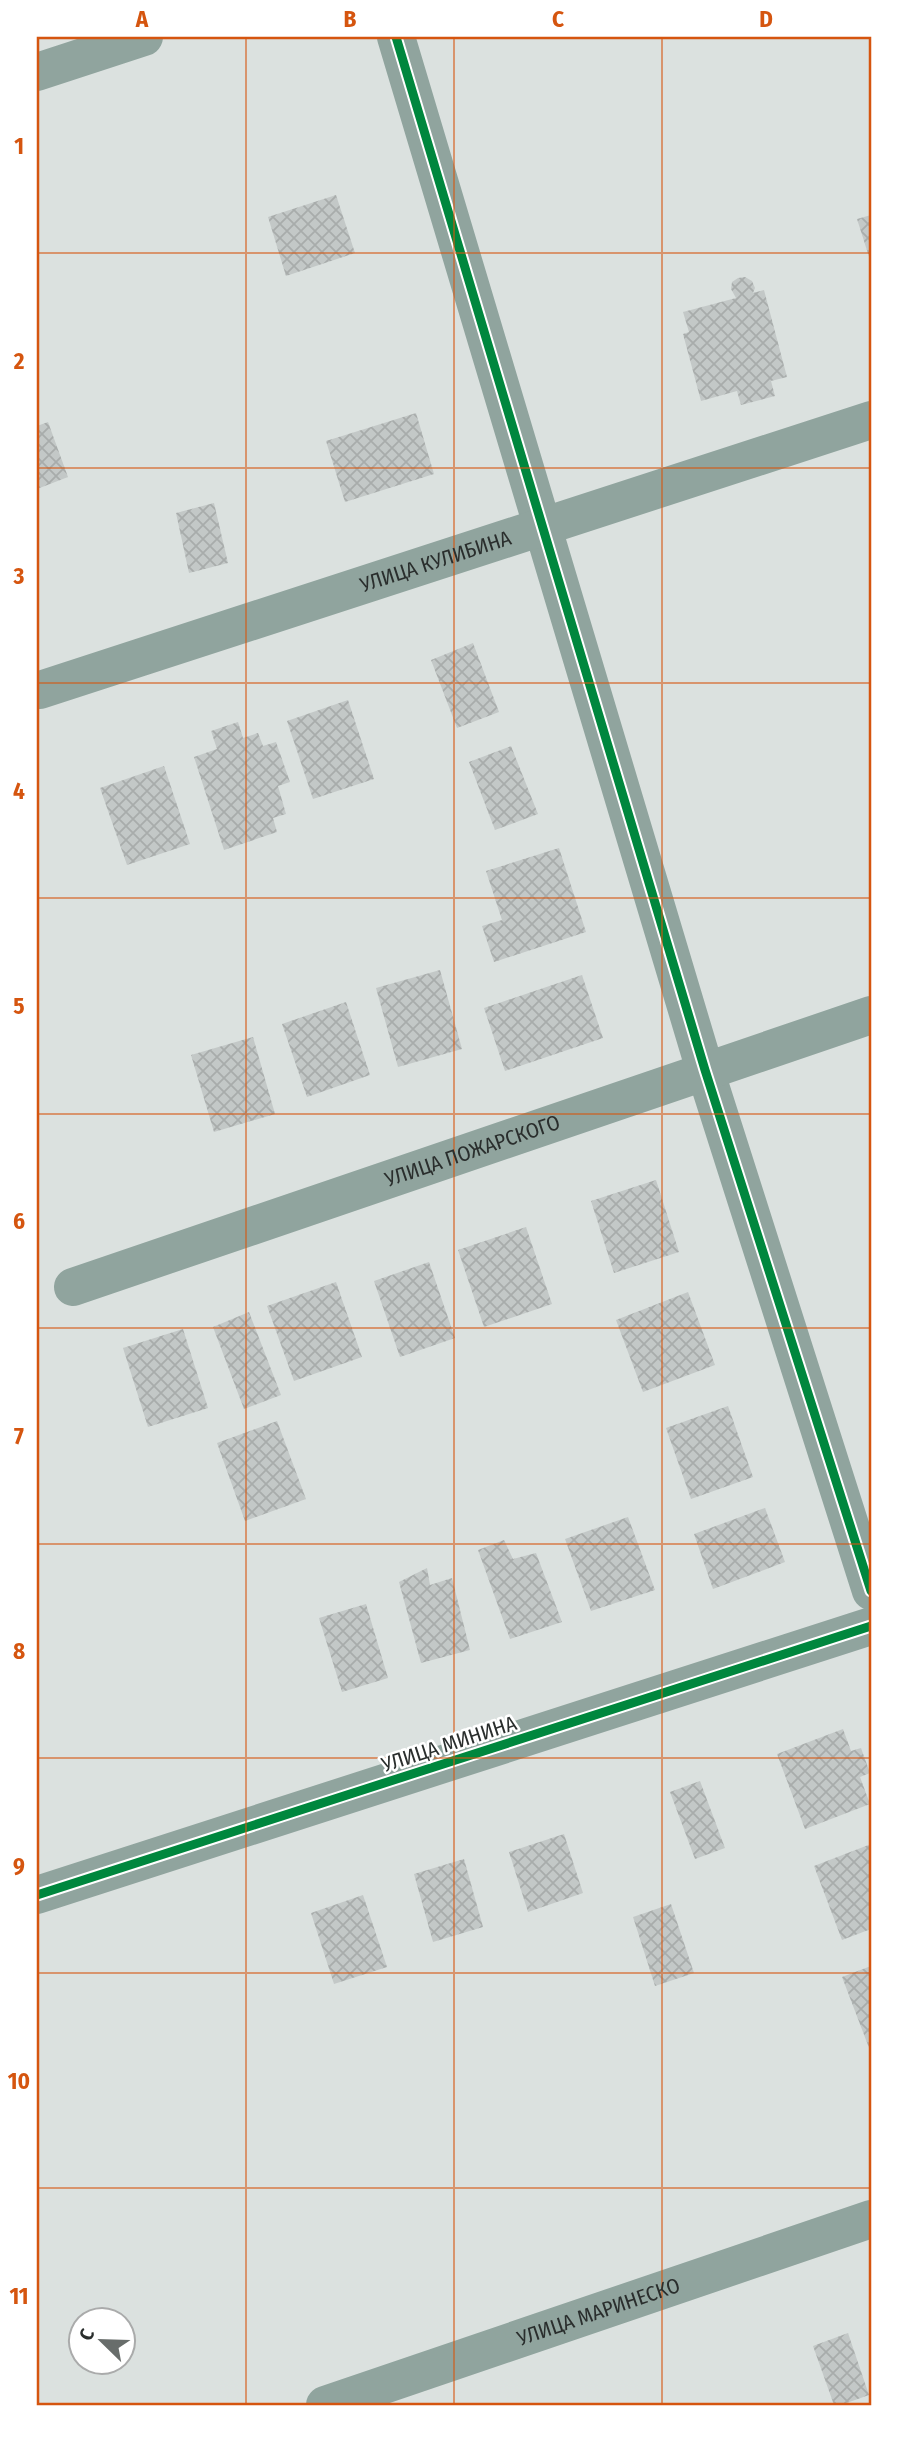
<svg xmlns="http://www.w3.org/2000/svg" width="908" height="2442" font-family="'Fira Sans Condensed',sans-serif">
  <defs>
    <pattern id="building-cross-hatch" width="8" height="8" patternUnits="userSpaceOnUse" patternTransform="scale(1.75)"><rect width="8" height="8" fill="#c3c8c7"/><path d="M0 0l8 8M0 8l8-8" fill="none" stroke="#a8acab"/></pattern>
  </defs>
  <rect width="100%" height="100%" fill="#dbe1df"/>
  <g fill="url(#building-cross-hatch)">
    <path d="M336 195 355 253 286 276 268 217Z"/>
    <path d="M871 215V263L857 219Z"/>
    <path d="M745 277 752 281 755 288 753 293 764 290 787 377 771 381 775 396 741 405 737 391 701 401 683 334 689 332 683 312 736 298 731 289 732 282 738 278Z"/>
    <path d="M416 413 434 474 345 502 326 441Z"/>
    <path d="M48 422 68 477 37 489V426Z"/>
    <path d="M214 503 228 563 189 573 176 513Z"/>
    <path d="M473 643 499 712 457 728 431 660Z"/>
    <path d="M348 700 374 779 313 799 287 721Z"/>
    <path d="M238 722 243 738 258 733 263 746 276 742 290 782 278 786 286 814 273 818 277 832 224 850 194 757 217 749 211 731Z"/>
    <path d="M511 746 538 814 495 830 469 762Z"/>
    <path d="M164 766 190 844 127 865 100 788Z"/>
    <path d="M559 848 586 932 494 962 482 926 502 920 486 871Z"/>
    <path d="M440 970 462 1049 398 1067 376 988Z"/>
    <path d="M582 975 603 1038 505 1071 484 1008Z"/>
    <path d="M346 1002 370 1075 307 1097 282 1024Z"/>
    <path d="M253 1037 275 1114 214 1132 191 1055Z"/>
    <path d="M656 1180 679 1252 614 1273 591 1201Z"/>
    <path d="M526 1227 552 1304 484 1327 458 1250Z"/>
    <path d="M429 1262 455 1338 400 1357 374 1281Z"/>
    <path d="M336 1282 362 1357 294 1381 267 1306Z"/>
    <path d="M688 1292 715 1365 643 1392 616 1320Z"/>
    <path d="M249 1312 281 1395 244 1409 213 1327Z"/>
    <path d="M183 1329 208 1408 148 1427 123 1348Z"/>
    <path d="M728 1406 753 1477 691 1499 666 1428Z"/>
    <path d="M277 1421 306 1499 245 1521 217 1443Z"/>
    <path d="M765 1508 785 1562 713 1589 694 1534Z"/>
    <path d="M628 1517 655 1590 591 1611 565 1539Z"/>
    <path d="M504 1540 513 1559 536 1553 562 1622 510 1639 478 1550Z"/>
    <path d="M427 1568 430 1585 452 1578 470 1650 421 1663 399 1582Z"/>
    <path d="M366 1604 388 1678 342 1692 319 1618Z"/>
    <path d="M843 1729 851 1751 861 1748 870 1773 860 1777 870 1804 805 1829 777 1754Z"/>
    <path d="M700 1781 725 1848 695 1859 670 1792Z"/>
    <path d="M564 1834 583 1893 528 1912 509 1852Z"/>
    <path d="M871 1844V1929L842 1940 814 1866Z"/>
    <path d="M464 1859 483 1927 433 1942 414 1874Z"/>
    <path d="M363 1895 387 1967 334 1984 311 1913Z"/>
    <path d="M671 1904 694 1973 655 1986 633 1917Z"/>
    <path d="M871 1966V2053L842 1977Z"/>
    <path d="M848 2333 869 2395 841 2405H834L813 2346Z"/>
  </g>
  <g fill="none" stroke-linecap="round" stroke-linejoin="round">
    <g stroke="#90a49e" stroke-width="38">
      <path d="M396 37 705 1070 871 1591"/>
      <path d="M37 72 144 37"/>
      <path id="s1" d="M40 690 871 420"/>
      <path id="s2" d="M73 1287 871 1015"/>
      <path d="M37 1895 871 1626"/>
      <path id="s3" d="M325 2405 871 2219"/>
    </g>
    <g stroke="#fff" stroke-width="13">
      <g id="cycleway">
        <path d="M396 37 705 1070 871 1591"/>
        <path d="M37 1895 871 1626"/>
      </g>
    </g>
    <use href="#cycleway" stroke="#00873e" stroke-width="9"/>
  </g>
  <path fill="none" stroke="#d5550f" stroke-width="2" stroke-opacity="0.55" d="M246 37V2405M454 37V2405M662 37V2405M37 253H871M37 468H871M37 683H871M37 898H871M37 1114H871M37 1328H871M37 1544H871M37 1758H871M37 1973H871M37 2188H871"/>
  <g text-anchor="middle" stroke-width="5" stroke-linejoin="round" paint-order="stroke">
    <g font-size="21" fill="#2a2e2d" stroke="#fff">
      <text dy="7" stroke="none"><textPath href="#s1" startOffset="416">УЛИЦА КУЛИБИНА</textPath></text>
      <text dy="7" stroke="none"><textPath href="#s2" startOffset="422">УЛИЦА ПОЖАРСКОГО</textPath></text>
      <text transform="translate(449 1744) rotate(-18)" y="7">УЛИЦА МИНИНА</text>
      <text dy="7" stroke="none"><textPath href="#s3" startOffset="289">УЛИЦА МАРИНЕСКО</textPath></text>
    </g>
  </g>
  <rect width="908" height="2442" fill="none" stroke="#ffffff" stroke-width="77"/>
  <g transform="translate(102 2341) rotate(293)"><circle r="33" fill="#ffffff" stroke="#aaabab" stroke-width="2"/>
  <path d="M0-5L12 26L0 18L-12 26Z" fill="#686d6b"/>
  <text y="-10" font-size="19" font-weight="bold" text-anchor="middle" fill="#2a2e2d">С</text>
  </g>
  <rect x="38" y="38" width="832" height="2366" fill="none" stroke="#d5550f" stroke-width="2.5"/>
  <g font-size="23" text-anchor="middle" font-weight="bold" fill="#d5550f">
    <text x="142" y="27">A</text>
    <text x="350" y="27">B</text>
    <text x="558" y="27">C</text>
    <text x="766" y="27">D</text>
    <text x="19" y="154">1</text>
    <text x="19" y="369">2</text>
    <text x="19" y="584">3</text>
    <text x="19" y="799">4</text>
    <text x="19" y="1014">5</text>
    <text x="19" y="1229">6</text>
    <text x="19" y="1444">7</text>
    <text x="19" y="1659">8</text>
    <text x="19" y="1874">9</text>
    <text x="19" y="2089">10</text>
    <text x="19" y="2304">11</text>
  </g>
</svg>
